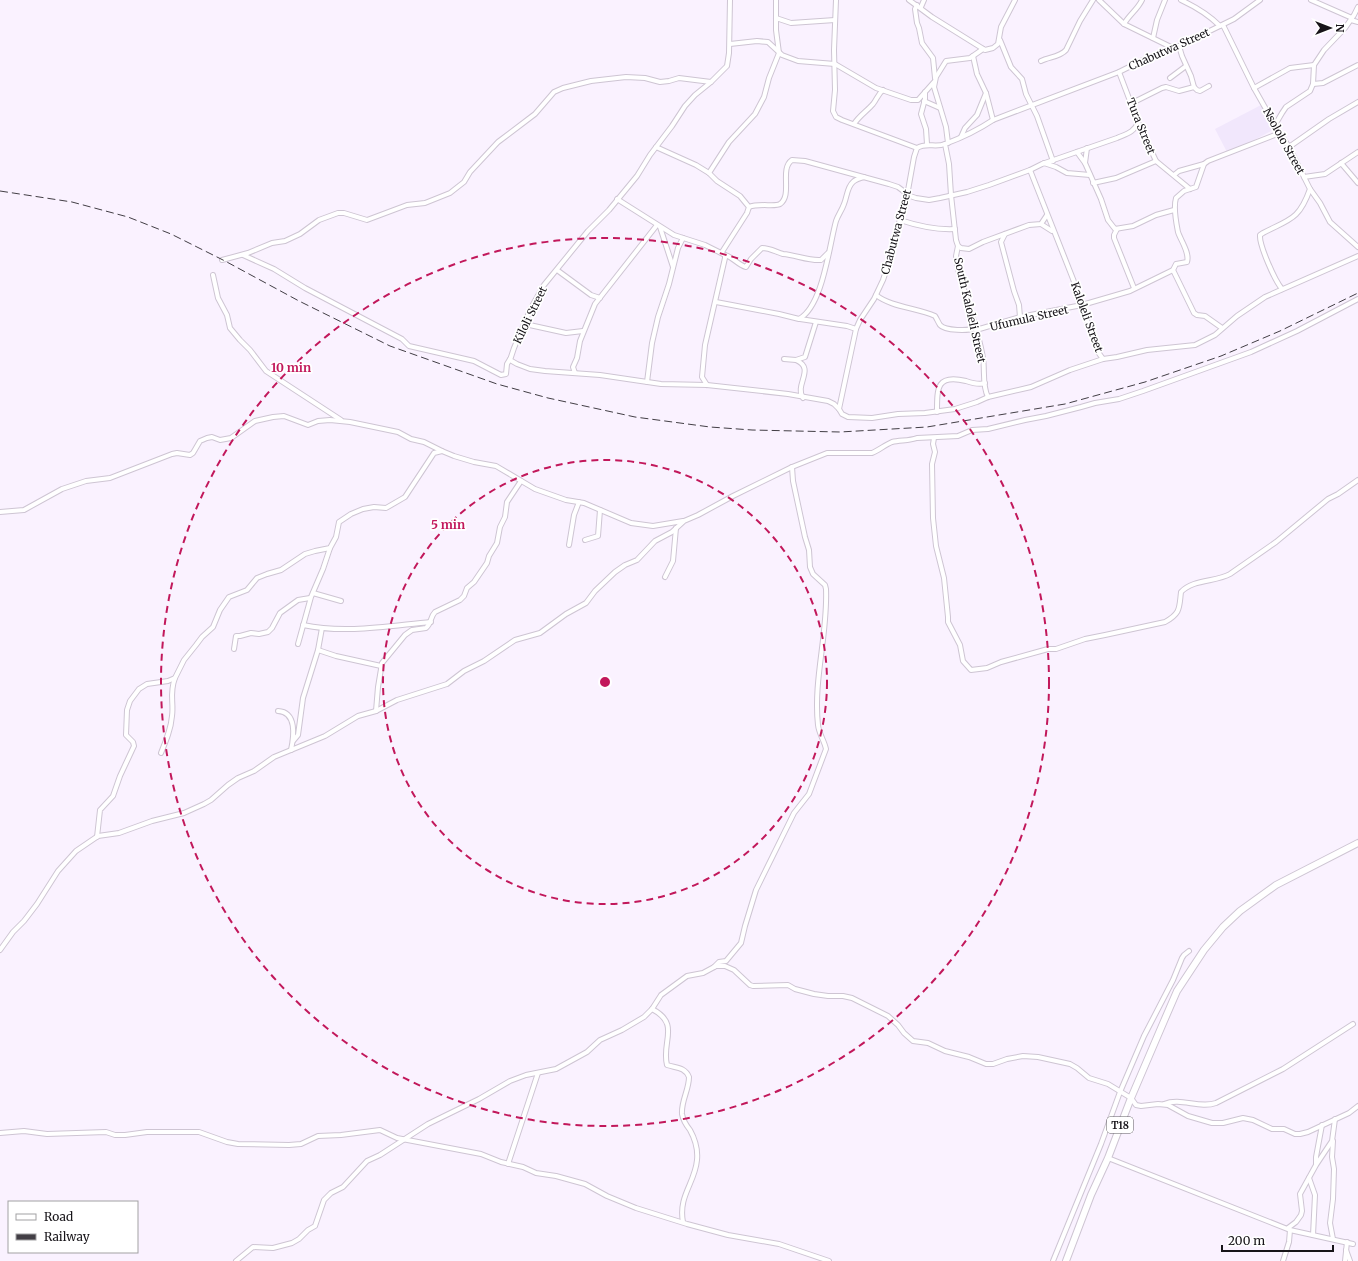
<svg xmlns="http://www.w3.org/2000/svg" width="1358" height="1261" font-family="Merriweather,serif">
  <rect width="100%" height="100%" fill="#faf2ff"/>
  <path fill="#f1e7fc" d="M1263 104 1275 129 1228 154 1215 129Z"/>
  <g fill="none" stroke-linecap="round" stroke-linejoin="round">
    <g stroke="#cec5d3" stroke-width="6">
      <g id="minor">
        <path d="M730 0 729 53 727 66 711 82 695 95 685 106 672 126 650 155 637 176 609 210 588 231 544 285 531 308 514 348 510 360 517 364 530 369 545 371 600 375 661 384 707 385 788 394 828 401 834 404 839 409"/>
        <path d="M836 0 834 50 835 90 833 111 836 117 842 120 917 148"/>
        <path d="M909 0 932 17 985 50 993 48 998 44 1001 27 1015 0"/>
        <path d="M1099 0 1124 24 1173 48"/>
        <path d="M1181 0C1196 7 1208 14 1220 26"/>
        <path d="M1260 0 1234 19 1179 46 1145 59 1119 72 993 120C978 130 961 138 945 144 935 148 927 142 917 148L914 157 905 207 901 215 890 259 883 280 874 299 860 320 856 329 839 409 842 414 848 417 872 418 898 414 925 413 955 409 977 402 988 397 1031 387 1070 370 1103 359 1117 357 1147 350 1195 345 1215 335 1237 316 1265 297 1358 256"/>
        <path d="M1311 0 1352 18"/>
        <path d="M917 5 915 9 917 23 919 28 922 43 933 58 935 78"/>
        <path d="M921 7 924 0"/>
        <path d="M776 18 791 23 835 20"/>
        <path d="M1351 20 1358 22"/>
        <path d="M1124 24C1129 15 1138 9 1142 0"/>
        <path d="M1223 25 1254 88 1275 125 1289 147 1310 189 1320 203 1330 222 1358 247"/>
        <path d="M1153 38 1157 20 1165 0"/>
        <path d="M1000 40 1011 67 1022 79 1026 94 1037 116 1053 161"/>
        <path d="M730 44 757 41 768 42 782 55 798 61 835 64 876 88 911 100H918L934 82"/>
        <path d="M1179 46 1182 56 1191 76 1194 87 1197 90 1200 91 1209 86"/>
        <path d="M973 56 977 74 986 93 993 120"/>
        <path d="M1041 61C1049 57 1060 57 1066 50L1080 21 1093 0"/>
        <path d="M1119 72 1138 122 1156 161 1190 189"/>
        <path d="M1170 78 1186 66"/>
        <path d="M1313 84 1323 83 1358 65"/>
        <path d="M1254 88 1290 68 1314 65"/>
        <path d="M925 92V99L921 114 926 129 927 144"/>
        <path d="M924 101 940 108"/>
        <path d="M1132 103 1162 88 1166 87 1179 91 1194 87"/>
        <path d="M854 124C859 116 867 111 873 104 877 99 878 94 883 90"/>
        <path d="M1275 125 1282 113 1286 107 1310 91 1313 84 1314 65 1324 50 1345 28 1354 15 1358 7"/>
        <path d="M961 137 965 128 977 115 986 93"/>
        <path d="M948 143 946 127 934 87 936 77 946 61 970 58 983 49"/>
        <path d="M945 144 949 164 951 195 956 240 958 246 961 248 969 249 983 242 1029 225 1041 224 1047 215"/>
        <path d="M656 147 696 165 709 173 717 181 740 196 749 207 747 213 722 252"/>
        <path d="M1289 147 1329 119 1358 102"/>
        <path d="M1087 148 1085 163 1101 199 1108 220 1115 229 1133 226 1156 215 1174 210"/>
        <path d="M1077 152 1085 163"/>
        <path d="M1044 163 1056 167 1067 173 1090 175"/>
        <path d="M1341 163 1358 183"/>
        <path d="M1030 170 1073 279 1098 352 1103 359"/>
        <path d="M709 173 729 142 755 114 764 97 769 78 779 53 776 30V0"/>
        <path d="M1174 175 1179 171 1204 164"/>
        <path d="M1304 177 1325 174 1358 152"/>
        <path d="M1093 183 1116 178 1156 161"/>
        <path d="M617 199 674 235 705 245 725 255V258L705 345 702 377 707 385"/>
        <path d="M749 207C758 203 776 207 780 204 793 195 779 169 792 160L805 161 889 184 898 187 910 196 916 198 929 200 940 198 967 192 989 185 1030 170 1042 164 1117 138C1126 134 1135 132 1138 122"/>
        <path d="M900 220C918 226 936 230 955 229"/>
        <path d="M1041 224 1052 231"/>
        <path d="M660 227 673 267"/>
        <path d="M1117 229 1114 235V238L1134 288"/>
        <path d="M1005 234 1001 242 1014 291 1019 305 1020 317"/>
        <path d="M958 246 956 256 958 269C966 299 978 328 983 358 985 370 982 386 988 397"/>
        <path d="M243 255 274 269 305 288 402 339 409 346 474 361 501 375 506 374 507 364 510 359"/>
        <path d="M725 255C733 257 738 265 746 267L751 259 762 248C770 248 776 252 783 254 796 255 808 261 821 260L828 253"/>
        <path d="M222 260 248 253 272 243 285 241 300 234 319 220 338 213H344L367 220 407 205 425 203 450 193 464 182 470 172 498 142 535 114 554 92 563 88 591 81 626 77 645 78 660 82 669 81 679 78 711 82"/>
        <path d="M557 270 591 295 600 298"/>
        <path d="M1173 270 1194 313 1197 315 1205 316 1222 328"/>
        <path d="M213 275 218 298 227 315 230 328 240 340 250 350 266 371 341 420"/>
        <path d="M1282 289C1275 281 1259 245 1260 235L1263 233C1290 219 1299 220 1310 189"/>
        <path d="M876 295C891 307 917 308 935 316 937 319 938 322 940 325 945 331 969 331 975 328"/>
        <path d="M716 302 779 314 799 319C823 306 829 246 836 221 838 215 842 210 844 204 847 197 847 187 853 182 856 179 860 178 864 177"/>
        <path d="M800 319 847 326 856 329"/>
        <path d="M525 324 566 333 583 331"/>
        <path d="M976 330 1020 317 1082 305 1130 291 1173 270 1176 264 1187 262C1190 253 1181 241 1178 232 1176 222 1173 208 1176 198L1184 191 1196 187 1204 164 1208 161 1280 133"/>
        <path d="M784 359 796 360 805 357 816 322"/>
        <path d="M796 360C816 369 794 384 803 398"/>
        <path d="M575 373 573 367 577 358 580 341 595 304 657 225"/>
        <path d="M647 382 652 343 658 317 669 284 678 248 683 238"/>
        <path d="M937 412C937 387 937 374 966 381 972 383 979 385 985 383"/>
        <path d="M934 438 933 444 935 452 932 464 933 518 936 546 944 578 948 617V622L960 645 963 661 971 670 987 668 1001 662 1048 649H1056L1085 639 1105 635 1165 622C1181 613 1179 608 1181 592 1193 579 1216 582 1230 574L1276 542 1328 499 1338 494 1358 480"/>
        <path d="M0 512 24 510 62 489 86 481 110 478 172 454 177 453 190 455 193 453 200 441 207 438 212 437 220 440 231 438 255 421 273 417 284 416 308 425 318 421 330 420 350 422 398 432 411 439 424 442 442 451 454 456 474 462 496 466 535 489 566 500 584 503 631 523 653 526 683 521"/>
        <path d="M585 540 598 536 600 510"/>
        <path d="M569 545 574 515 579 502"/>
        <path d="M665 577 673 561 676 528"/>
        <path d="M313 593 341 601"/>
        <path d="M303 625C345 634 388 626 431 622"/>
        <path d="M298 644 311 597 323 569 330 548"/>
        <path d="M234 649 236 636H240L251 633 259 634 268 632 272 628 280 613 298 600 310 598"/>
        <path d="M318 650 336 656 381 666"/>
        <path d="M278 711C297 712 294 736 291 750"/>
        <path d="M376 711 378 687 382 663 405 635 412 630 426 628C432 623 430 617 435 612L460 600 464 596 467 588 474 582 487 563 489 556 497 543 500 527 505 517 507 502 521 481"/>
        <path d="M293 741 298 735 303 698 318 650 322 628"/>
        <path d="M161 753C166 741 171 729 172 716 174 702 169 694 175 678"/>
        <path d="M97 837 100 810 113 796 120 776 134 746 133 742 126 735 127 710 130 701 139 689 147 684 168 681 175 678 184 660 196 645 202 637 213 627 220 610 229 597 247 590 257 578 267 574 281 570 305 554 315 551 330 548 336 537 339 522 351 514 363 509 374 507 386 508 405 497 434 453 442 451"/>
        <path d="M0 950 13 932 24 921 37 904 58 871 76 851 98 836 119 833 152 821 184 813 204 804 211 800 228 785 238 778 254 771 274 757 325 736 358 716 376 711 397 700 447 684 464 671 484 661 515 640 540 633 566 614 586 603 595 591 615 572 625 565 637 560 655 541 672 532 684 521 698 515 733 496 792 467 827 453H872C879 450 885 445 892 442 900 440 909 441 917 438L958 436 972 430 988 429 1025 420 1046 416 1081 407 1095 403 1119 399 1143 391 1251 352 1297 331 1358 299"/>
        <path d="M714 967 719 962 726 961 741 943 745 926 756 890 794 813 809 794 826 749C824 740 819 734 818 725 813 680 828 634 826 589L825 585 813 574 810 567 809 550 805 537 793 481 792 467"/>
        <path d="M652 1009C681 1024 661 1042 667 1065 676 1068 685 1067 689 1077 689 1090 681 1101 682 1114 683 1120 686 1125 690 1130 695 1139 698 1150 697 1160 695 1183 678 1196 683 1222"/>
        <path d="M1164 1104C1181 1097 1199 1109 1216 1103L1283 1069 1353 1024"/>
        <path d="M0 1133 24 1131 47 1134 106 1132 115 1135H125L147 1132H199L227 1142 238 1144 289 1145 301 1144 318 1136 341 1135 380 1130 397 1138 481 1154 501 1162 523 1167 536 1173 556 1176 585 1184 607 1196 636 1208 687 1224 728 1235 779 1244 829 1261"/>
        <path d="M1108 1158 1290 1230 1353 1244"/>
        <path d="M508 1164 538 1073"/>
        <path d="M1316 1164V1157L1322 1125"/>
        <path d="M1309 1178 1315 1195 1313 1235"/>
        <path d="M1288 1228 1296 1222 1301 1215 1302 1211 1300 1194 1316 1165 1332 1141 1335 1119"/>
        <path d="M1333 1239 1330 1223 1333 1199 1334 1169 1332 1157 1333 1141"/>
        <path d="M1346 1250 1350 1261"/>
        <path d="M236 1261 253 1247 273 1248 292 1243 299 1239 308 1230 315 1226 324 1200 331 1193 343 1187 367 1161 380 1155 428 1124 479 1099 510 1081 526 1075 556 1069 587 1052 600 1040 622 1030 644 1017 652 1009 661 995 687 976 703 973 716 966H725L734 970 750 985 753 986 788 985 795 989 814 994 828 996H843L852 998 888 1016 898 1025 904 1033 913 1041 928 1043 945 1051 969 1057 986 1064H993L1007 1059 1023 1056 1038 1057 1070 1064 1077 1068 1089 1078 1108 1084 1131 1098 1136 1105 1141 1106 1158 1104 1168 1105 1188 1116 1212 1123H1223L1243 1118 1253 1120 1272 1129H1284L1295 1134H1300L1308 1132 1349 1113 1358 1106"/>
        <path d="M1053 1261 1101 1144 1120 1092 1144 1036 1173 980 1182 958 1184 955 1189 951"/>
        <path d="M1283 1261 1289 1242 1290 1230"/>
        <path d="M1345 1261 1347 1242"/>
      </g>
    </g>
    <g stroke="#cec5d3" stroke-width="8">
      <path id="highway" d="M1066 1261 1091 1195 1108 1158 1131 1098 1164 1021 1177 991 1204 950 1223 927 1240 911 1276 885 1358 843"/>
    </g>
    <use href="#minor" stroke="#fff" stroke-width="4"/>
    <use href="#highway" stroke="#fff" stroke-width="6"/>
    <path stroke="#423e45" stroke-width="1" stroke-dasharray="8 4" stroke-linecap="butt" d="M0 191 72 202 128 217 171 234 225 261 299 301 390 346 497 384 548 398 635 417 710 427 752 430 840 432 927 427 1065 404 1145 382 1221 356 1280 331 1358 293"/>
  </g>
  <g fill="none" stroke="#c2185b" stroke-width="2" stroke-dasharray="7 5">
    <circle cx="605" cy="682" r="222"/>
    <circle cx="605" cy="682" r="444"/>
  </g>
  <g text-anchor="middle" stroke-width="3.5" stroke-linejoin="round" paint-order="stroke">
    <rect fill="#fff" stroke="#5d5a5e" stroke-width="1" x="1107" y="1117" width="26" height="16" rx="3"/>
    <g font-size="10" font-weight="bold" fill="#171419">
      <text x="1120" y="1129">T18</text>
    </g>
    <g font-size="11" fill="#171419" stroke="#fff">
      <text transform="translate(1169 49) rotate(-24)" y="4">Chabutwa Street</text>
      <text transform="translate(1141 126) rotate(68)" y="4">Tura Street</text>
      <text transform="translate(1284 141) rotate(61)" y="4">Nsololo Street</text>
      <text transform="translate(896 232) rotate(-75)" y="4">Chabutwa Street</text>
      <text transform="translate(970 310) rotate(77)" y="4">South Kaloleli Street</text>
      <text transform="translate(530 315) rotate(-64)" y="4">Kiloli Street</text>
      <text transform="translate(1087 317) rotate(70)" y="4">Kaloleli Street</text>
      <text transform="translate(1029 318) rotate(-13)" y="4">Ufumula Street</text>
    </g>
  </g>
  <circle cx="605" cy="682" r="6" fill="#c2185b" stroke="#fff" stroke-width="2"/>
  <g font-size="12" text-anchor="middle" font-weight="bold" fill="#c2185b" stroke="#fff" stroke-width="3.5" stroke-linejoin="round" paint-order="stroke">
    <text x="291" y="372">10 min</text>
    <text x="448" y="529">5 min</text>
  </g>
  <rect x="8" y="1201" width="130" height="52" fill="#ffffff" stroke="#a2a1a3"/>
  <rect x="16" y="1214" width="20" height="6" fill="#ffffff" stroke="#a2a1a3"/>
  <text x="44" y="1221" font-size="12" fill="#171419">Road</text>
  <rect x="16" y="1234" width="20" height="6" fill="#423e45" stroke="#a2a1a3"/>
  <text x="44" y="1241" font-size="12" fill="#171419">Railway</text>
  <g transform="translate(1330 28) rotate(90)" stroke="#ffffff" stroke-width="3" paint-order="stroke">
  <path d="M0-3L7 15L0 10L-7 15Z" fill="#171419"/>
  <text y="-6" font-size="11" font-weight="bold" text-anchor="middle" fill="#171419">N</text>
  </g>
  <path d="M1222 1245v6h111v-6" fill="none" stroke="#171419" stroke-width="2"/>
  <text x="1228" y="1245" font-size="12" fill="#171419" stroke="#ffffff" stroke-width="3" paint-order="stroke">200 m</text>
</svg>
